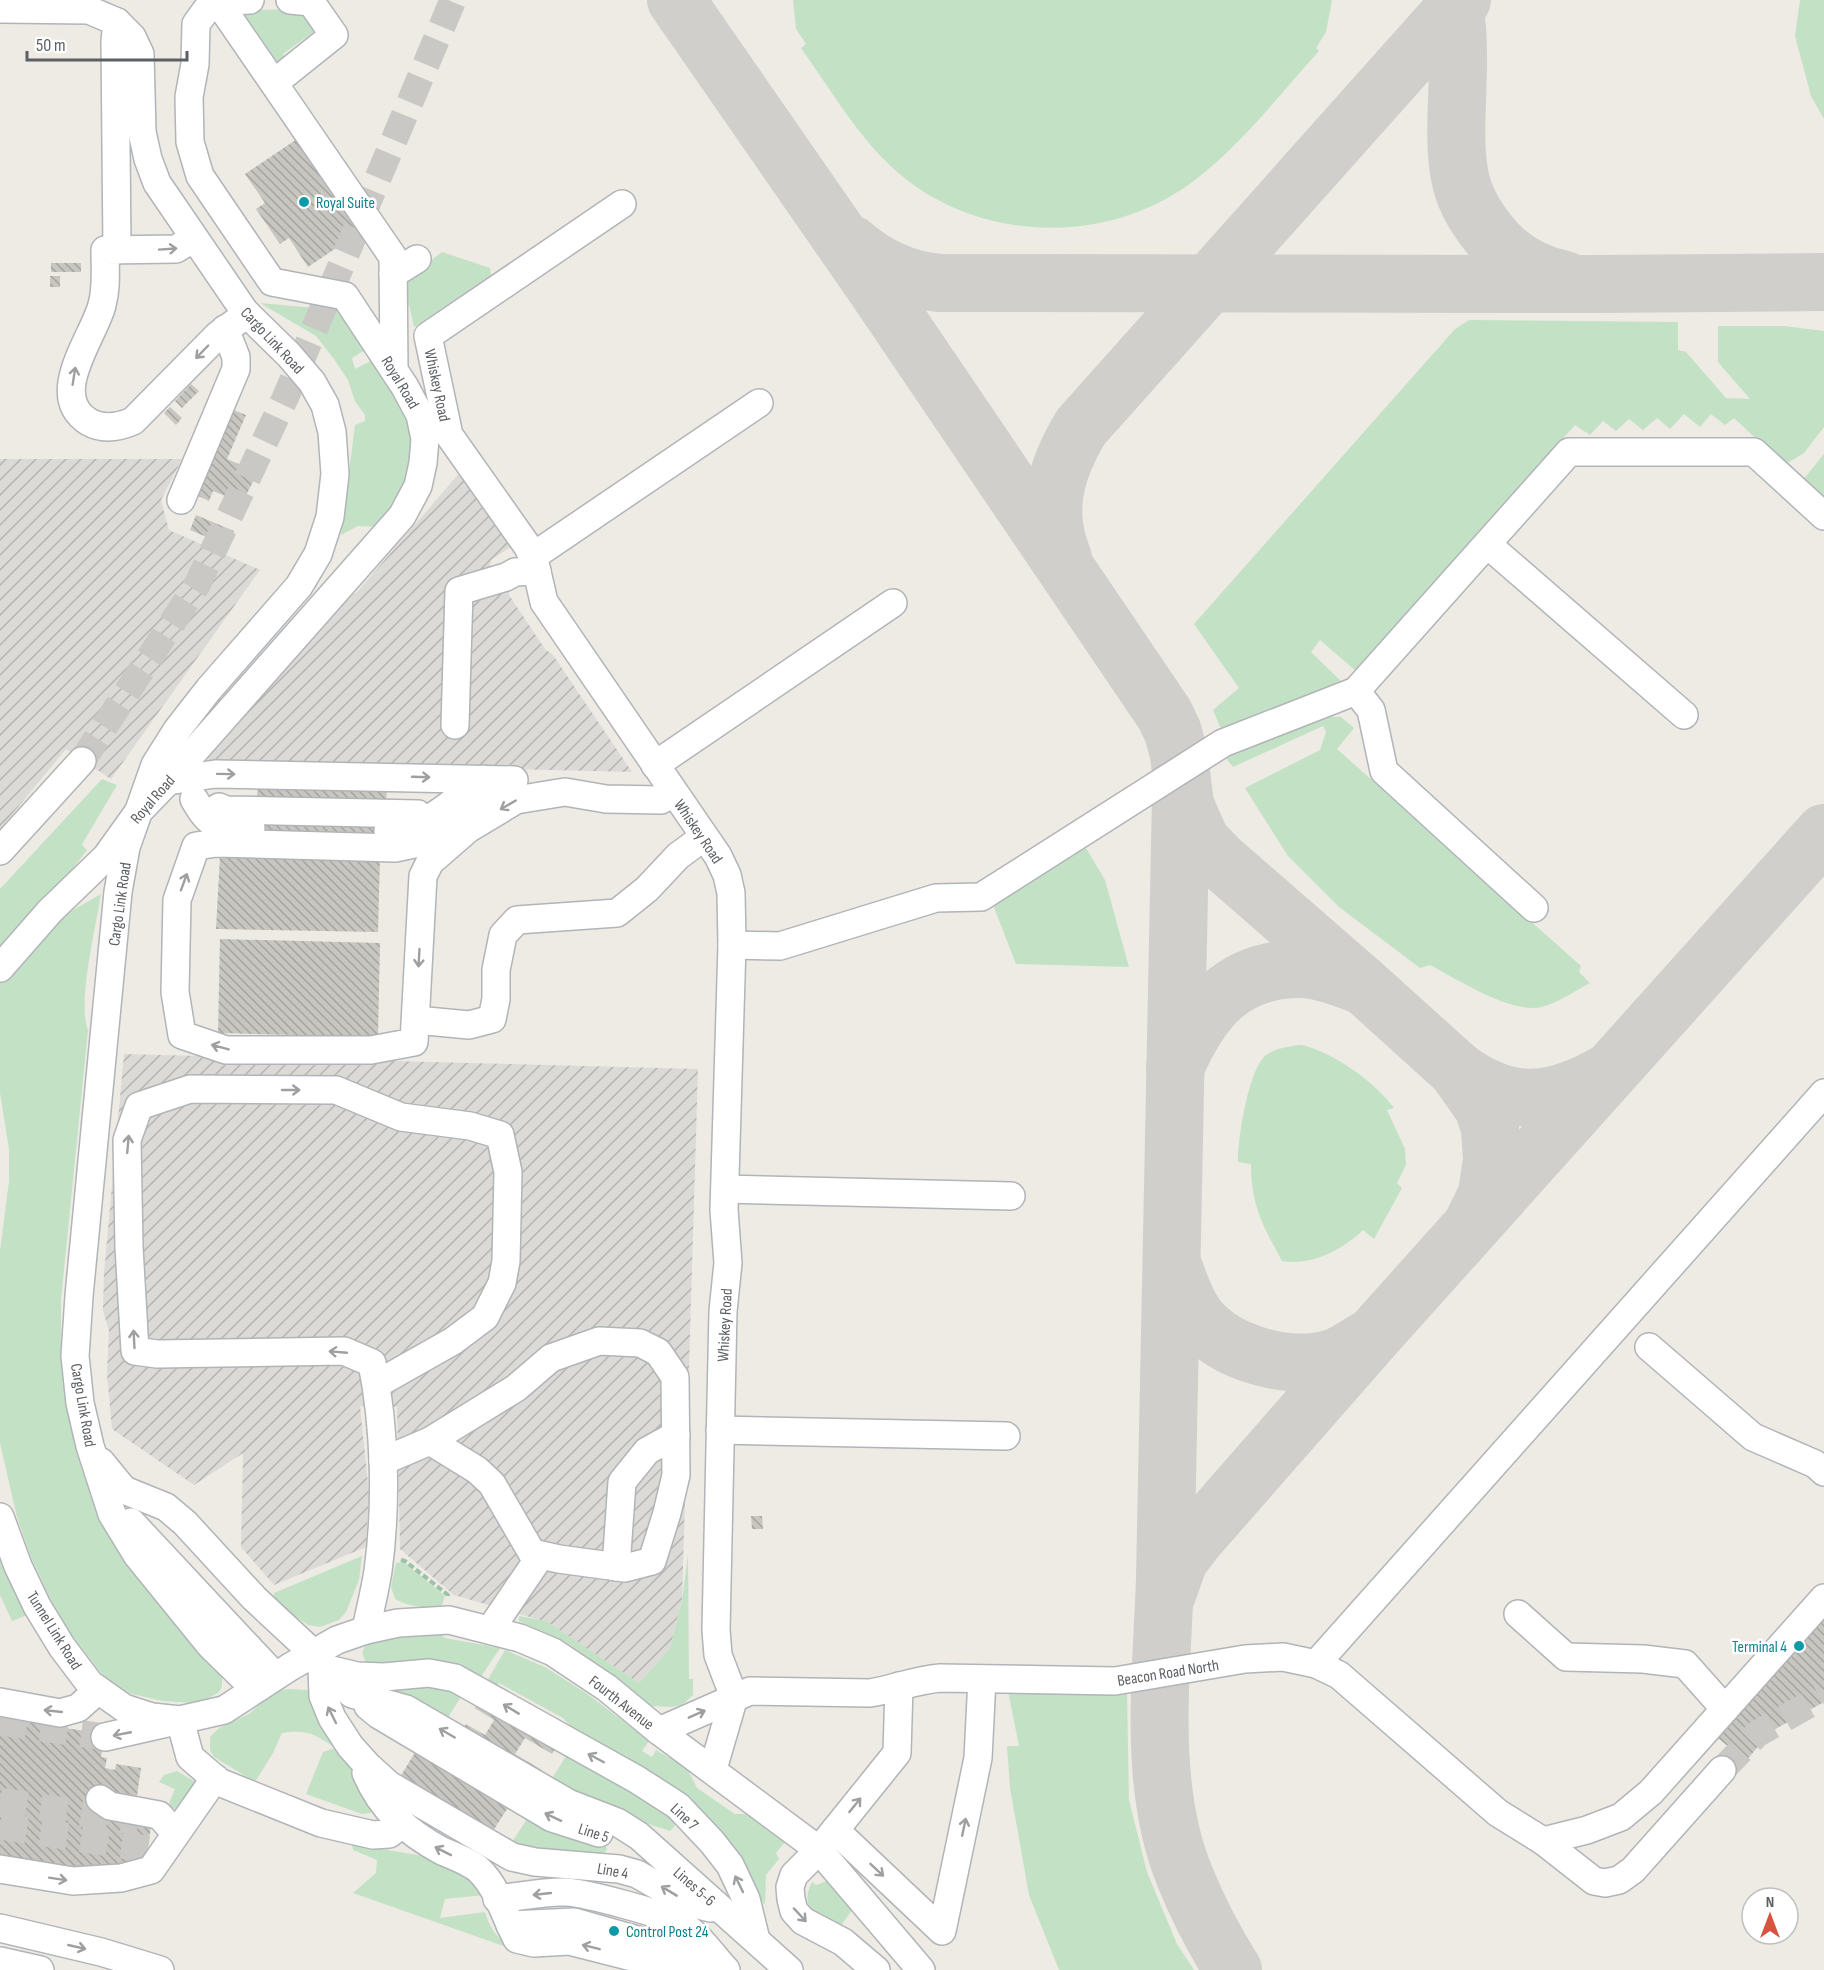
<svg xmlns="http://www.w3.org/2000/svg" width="1824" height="1970" font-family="'Sofia Sans Condensed',sans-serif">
  <defs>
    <pattern id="industrial-furrows" width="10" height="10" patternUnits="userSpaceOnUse" patternTransform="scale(1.5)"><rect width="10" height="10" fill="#dcdad6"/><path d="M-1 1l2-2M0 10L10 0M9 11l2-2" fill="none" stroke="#b6b4b1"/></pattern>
    <pattern id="building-back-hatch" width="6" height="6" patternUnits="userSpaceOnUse" patternTransform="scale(1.5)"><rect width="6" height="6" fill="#c8c6c0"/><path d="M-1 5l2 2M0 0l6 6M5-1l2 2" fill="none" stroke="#a6a4a0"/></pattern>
  </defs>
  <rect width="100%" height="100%" fill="#edebe4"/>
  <g fill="url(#industrial-furrows)">
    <path d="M0 459H182L161 500 169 530 260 570 111 779 66 749 0 829Z"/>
    <path d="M462 470 512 546 491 560 490 566 509 591V595L545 649 553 655 632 772 211 762 202 753 338 604 357 592Z"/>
    <path d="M124 1054 698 1069 682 1600 670 1648 639 1683 547 1622 454 1595 400 1549 397 1407 360 1406 369 1494 366 1547 274 1585 241 1547 243 1453 194 1485 112 1429 107 1374 109 1331 103 1311 104 1273Z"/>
  </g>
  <g fill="#c3e2c5">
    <path d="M793 0H1332L1326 32 1316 48 1319 51C1281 93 1245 140 1200 176 1113 247 979 245 895 170 857 136 831 90 801 48L806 44 796 29Z"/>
    <path d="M1800 0H1824V119L1811 96 1795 36Z"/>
    <path d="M300 9 315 31 283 54 286 60 271 69 244 19 247 12 253 10Z"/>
    <path d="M442 252 490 268 491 275 414 327 409 305 399 308 402 282Z"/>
    <path d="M260 303 348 311 369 339 365 350 352 358 355 369 378 357 413 417 410 481 379 527 358 526 341 535 355 425 365 421V415L355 401 348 380 334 359 316 336Z"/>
    <path d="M1469 320 1678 322V350L1686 352 1726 398 1750 399 1718 362V326H1784L1824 331V427L1804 453 1784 465 1734 418 1725 425 1711 414 1700 427 1684 414 1670 429 1657 418 1643 430 1629 419 1616 431 1603 421 1590 435 1575 425 1356 671 1320 640 1311 652 1342 682 1221 729 1213 710 1239 688 1194 624 1455 329Z"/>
    <path d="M1824 454V499L1803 480Z"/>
    <path d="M1330 717H1341L1354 728 1337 749 1581 966 1579 972 1590 983C1575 991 1560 1001 1545 1006 1515 1017 1457 979 1430 965L1420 968 1339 907 1288 856 1245 788 1320 750 1326 732 1323 726 1233 767 1225 757Z"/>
    <path d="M102 779 117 785 84 841 82 845 87 850 43 908 0 955V889Z"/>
    <path d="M1086 848 1105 880 1129 967 1016 964 993 905Z"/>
    <path d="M101 894C96 927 77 1002 88 1030L61 1300V1343H66L79 1442 212 1657 222 1677V1686L219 1692 209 1698 192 1703 163 1701 132 1694 119 1688 101 1673 68 1630 50 1598 30 1555 17 1517 0 1443V1251L9 1181V1149L0 1093V983L59 918Z"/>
    <path d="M1302 1045C1333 1052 1375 1082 1394 1108L1387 1110 1405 1149 1406 1165 1397 1183 1402 1188 1374 1239 1363 1230C1342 1250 1312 1266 1282 1261 1263 1226 1251 1205 1251 1164L1238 1162C1238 1139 1248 1070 1266 1055 1275 1048 1291 1046 1302 1045Z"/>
    <path d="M0 1549 30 1614 12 1621 0 1595Z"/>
    <path d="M688 1555 689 1679H693V1695L682 1705 671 1707 650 1706 611 1673 564 1641 519 1621V1616L546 1621 639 1683 670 1648 682 1600Z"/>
    <path d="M362 1556 359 1580 346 1612 339 1620 320 1627 308 1625 273 1601 274 1593Z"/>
    <path d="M404 1562 445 1596 442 1605C427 1610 408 1606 395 1599L391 1587 396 1563Z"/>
    <path d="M440 1633 445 1638 500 1648 479 1680 373 1666 366 1662 362 1653 366 1644 411 1634Z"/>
    <path d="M505 1650 545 1667 589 1695 649 1741 642 1751 652 1757 656 1750 687 1768 697 1788 735 1814H748L785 1842 776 1853 779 1859 766 1875 765 1905 754 1892 576 1732 563 1718 499 1683 495 1687 486 1683Z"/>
    <path d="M379 1686H468L445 1722Z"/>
    <path d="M287 1689 307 1690 323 1702 379 1804 370 1813 362 1814 306 1794 323 1752 335 1748C316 1734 306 1729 282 1733L273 1753 255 1782 214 1757 210 1750V1737L219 1728 249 1714 273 1692Z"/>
    <path d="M1008 1691 1127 1692 1129 1800 1147 1872 1177 1944 1194 1970H1059L1029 1895 1010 1788 1007 1746H1019Z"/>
    <path d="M571 1748 676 1820 674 1827 670 1831 596 1807 550 1782Z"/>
    <path d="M177 1771 194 1781 196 1787 182 1809 167 1808 175 1789 159 1782 164 1775Z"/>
    <path d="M533 1810 605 1843 607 1850 601 1855 541 1852 512 1842Z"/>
    <path d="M352 1844 423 1856 428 1850 467 1872 484 1895 445 1899 440 1918 485 1912C490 1929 499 1941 515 1950L353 1893 376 1873 377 1860 353 1850Z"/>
    <path d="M829 1880 857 1903 840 1927C819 1916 798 1910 812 1882L816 1885Z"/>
  </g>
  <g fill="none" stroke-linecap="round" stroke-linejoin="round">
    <g stroke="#d0cfcc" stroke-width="58">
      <path d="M676 0 875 287 1165 715 1173 732 1179 755 1185 805 1201 841 1217 858 1364 986 1457 1070"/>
      <path d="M1452 0C1458 20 1458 42 1458 63 1458 98 1453 144 1460 177 1464 198 1476 218 1489 234 1508 259 1535 274 1565 280"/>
      <path d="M851 244C877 267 905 280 940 283L1595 284 1824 282"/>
      <path d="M1063 558C1043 511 1056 468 1081 427L1462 0"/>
      <path d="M1181 795 1165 1578C1162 1675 1147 1785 1185 1877 1198 1909 1214 1940 1233 1970"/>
      <path d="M1175 1068C1200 1011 1231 969 1299 969 1320 969 1342 978 1361 985"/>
      <path d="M1474 1221 1487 1194 1492 1160 1490 1128 1483 1107 1457 1070C1510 1109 1553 1104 1607 1073"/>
      <path d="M1172 1263C1179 1282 1185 1302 1197 1318 1226 1354 1289 1371 1333 1358 1345 1354 1358 1344 1370 1338"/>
      <path d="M1167 1594 1179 1560 1196 1538 1374 1335 1824 833"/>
    </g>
  </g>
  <g fill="url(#building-back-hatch)">
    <path d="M300 137 363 230 308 267 289 238 280 244 256 209 265 203 245 174Z"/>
    <rect x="51" y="263" width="30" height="9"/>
    <rect x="50" y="276" width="10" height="11"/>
    <path d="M191 384 199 391 182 408 175 401Z"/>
    <path d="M170 407 182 418 176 425 164 413Z"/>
    <path d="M231 409 246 415 227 459 258 472 242 503 213 491 209 501 194 494Z"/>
    <path d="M230 500 244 506 239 518 225 512Z"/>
    <path d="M196 515 234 531 228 546 190 530Z"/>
    <path d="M258 763 387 765 386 841 256 839Z"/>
    <path d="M220 856 380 857 378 932 216 929Z"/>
    <path d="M220 939 380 943 378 1037 218 1033Z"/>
    <path d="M751 1516H762L763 1529H752Z"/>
    <path d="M1824 1590V1702L1770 1732 1746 1761 1703 1726Z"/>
    <path d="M491 1681 568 1727 552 1754 525 1738 515 1754 542 1770 518 1811 509 1806 493 1831 503 1837 489 1860 412 1815 426 1792 400 1777 416 1751 441 1765 466 1724 485 1735 494 1720 475 1708Z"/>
    <path d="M0 1718 105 1734 101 1757 107 1758 105 1768 115 1770 116 1764 141 1768 137 1796 102 1790 152 1820 146 1859 98 1878 93 1865H90L89 1870 52 1864 51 1876 0 1868Z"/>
  </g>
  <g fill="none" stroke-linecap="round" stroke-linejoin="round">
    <g stroke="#c9c8c4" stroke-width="27" stroke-dasharray="27 14" stroke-linecap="butt">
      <path d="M82 761 197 585 287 394 453 0"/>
      <path d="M0 1722 105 1737"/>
      <path d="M1722 1770 1757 1734 1824 1696"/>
      <path d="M0 1801 138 1822"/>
      <path d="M0 1826 148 1849"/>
    </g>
    <g stroke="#b1b4b8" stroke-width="30">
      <g id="minor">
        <path d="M218 2 393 257 394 369"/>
        <path d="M0 9 89 10 117 22 132 37 140 54 142 132 148 159 157 183 245 312 289 355 312 382 325 405 332 432 335 474 330 517 318 554 299 586 209 689 177 730 155 765 126 847 118 892 79 1296 75 1356 80 1403 90 1446 112 1514 137 1555 210 1645 255 1689"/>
        <path d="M117 22 115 41 117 250"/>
        <path d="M274 83 334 35 311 2 290 0"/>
        <path d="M622 204 428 336 449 435 528 547 535 563 544 602 718 856 727 875 731 893 732 945 724 1210 728 1263 723 1311 716 1630 718 1655 734 1697"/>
        <path d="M194 238 176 249 105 250C105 269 107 287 102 305 94 337 46 395 89 422 103 430 119 427 133 421L218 335 247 314"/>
        <path d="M393 274 417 259"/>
        <path d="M181 500 236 369V357L225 329"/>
        <path d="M1488 545 1684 715"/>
        <path d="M532 557 759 403"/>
        <path d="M1356 691 1371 710 1384 771 1534 908"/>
        <path d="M455 725 459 591 506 577 515 572 537 571"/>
        <path d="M655 765 893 603"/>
        <path d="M510 780 485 797 454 829 419 843 395 848 217 843 196 846 177 900 175 992 182 1035 226 1050H371L414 1042 423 876 430 862 468 829 516 800 565 792 606 799 661 800 673 792"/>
        <path d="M168 781 215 774 514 780"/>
        <path d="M194 799C211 829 218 828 251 828"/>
        <path d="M219 807 226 810 418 814"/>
        <path d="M388 831C425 831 455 799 483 779"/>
        <path d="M0 851 82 761"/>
        <path d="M732 945 780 946 936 898 981 897 1223 743 1356 691 1569 452H1754L1824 516"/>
        <path d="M0 968 50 911 106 857 139 811 168 781 402 516 418 486 423 463 425 439 420 415 405 387 345 296 272 282 200 176 190 142 189 97 195 64 196 24 212 2 250 0"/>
        <path d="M416 1020 469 1025 492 1019 496 999V970L503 935 517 920 617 913 647 889 678 856 704 837"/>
        <path d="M725 1189 1011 1196"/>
        <path d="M1649 1347 1753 1437 1815 1464 1824 1472"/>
        <path d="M720 1430 1006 1436"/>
        <path d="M383 1461 430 1441 516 1388 551 1358 599 1341 640 1343 658 1352 675 1377 676 1475 667 1513 652 1561 625 1568 559 1559 532 1553 492 1484 477 1470 430 1441"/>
        <path d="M101 1462 124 1490 166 1507 185 1523 254 1598 313 1653 322 1668 352 1694 406 1709 568 1803 617 1822 639 1836 789 1970"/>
        <path d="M0 1517 18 1566 37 1606 62 1647 90 1684 124 1708 152 1717 180 1720 224 1710 290 1667 337 1640 366 1630 398 1623 449 1620 520 1638 553 1652 607 1688 659 1731 819 1850 921 1970"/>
        <path d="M131 1522 275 1676"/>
        <path d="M616 1567 622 1482 647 1451 676 1435"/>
        <path d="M1518 1614 1566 1657 1643 1659 1685 1664 1725 1709"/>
        <path d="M366 1630C370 1610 375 1590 378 1571 387 1505 385 1428 372 1363L344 1351 157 1354 135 1351 129 1247 127 1140 139 1106 190 1089 336 1090 401 1117 470 1126 500 1135 508 1172 506 1261 502 1283 485 1317 453 1341 377 1384"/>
        <path d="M490 1630 541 1555"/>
        <path d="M1316 1664 1824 1093"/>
        <path d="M322 1668 323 1696 332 1718 350 1746 367 1765 389 1785 512 1857 535 1862 619 1869 637 1874 686 1902 711 1908"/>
        <path d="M323 1668 357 1676 384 1677 429 1673 455 1678 636 1779 678 1806 712 1842 730 1865 746 1899 756 1940"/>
        <path d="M0 1702 60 1713 78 1708 98 1690"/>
        <path d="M368 1706 379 1715 552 1818 599 1833"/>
        <path d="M659 1731 750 1691 870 1693C894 1689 916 1680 940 1678L1115 1681 1245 1659 1283 1657 1316 1664 1339 1675 1498 1813 1543 1841 1594 1881 1605 1883 1619 1880 1633 1870 1722 1770"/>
        <path d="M105 1737 180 1720 190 1757 219 1782 321 1823 373 1835 389 1834 402 1824"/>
        <path d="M713 1769 734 1697"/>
        <path d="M366 1773C382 1810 407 1832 442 1851 454 1856 470 1862 479 1870 498 1888 505 1917 517 1939L534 1943 569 1941 648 1961 673 1970"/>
        <path d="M100 1799 110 1806 159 1815 169 1826"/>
        <path d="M835 1830 942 1931 978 1758 982 1679"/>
        <path d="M1543 1841 1587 1830 1621 1817 1651 1792 1824 1598"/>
        <path d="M0 1869 73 1881 121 1878 151 1870 215 1778"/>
        <path d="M497 1899C519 1897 544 1891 566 1892 586 1893 665 1914 681 1924 699 1935 712 1955 726 1970"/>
        <path d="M510 1925 574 1922 676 1951 693 1962 700 1970"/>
        <path d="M0 1928 101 1952 160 1970"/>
        <path d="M0 1961 40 1970"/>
        <path d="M876 1970 843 1942 803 1921 794 1911 791 1899 790 1887 794 1875 819 1850 897 1753 899 1686"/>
      </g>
    </g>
    <path stroke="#9cc2aa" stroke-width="4" stroke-dasharray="6 3" stroke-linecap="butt" d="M401 1560 405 1561 448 1595V1597"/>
    <use href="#minor" stroke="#fff" stroke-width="27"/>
  </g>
  <defs><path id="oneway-shaft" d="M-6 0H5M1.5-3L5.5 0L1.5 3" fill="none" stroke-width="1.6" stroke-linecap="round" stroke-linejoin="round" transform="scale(1.5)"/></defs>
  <g stroke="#9d9fa1">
    <use href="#oneway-shaft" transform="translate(168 249) rotate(-4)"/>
    <use href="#oneway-shaft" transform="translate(202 352) rotate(134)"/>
    <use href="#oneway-shaft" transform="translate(74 376) rotate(-81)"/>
    <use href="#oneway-shaft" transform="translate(226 774) rotate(1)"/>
    <use href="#oneway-shaft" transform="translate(421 777) rotate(2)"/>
    <use href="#oneway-shaft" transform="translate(508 805) rotate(150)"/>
    <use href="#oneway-shaft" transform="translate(184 882) rotate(-70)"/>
    <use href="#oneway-shaft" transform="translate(419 958) rotate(93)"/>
    <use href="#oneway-shaft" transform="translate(220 1047) rotate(-165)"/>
    <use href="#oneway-shaft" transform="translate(291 1090)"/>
    <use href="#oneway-shaft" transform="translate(128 1144) rotate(-85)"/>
    <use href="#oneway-shaft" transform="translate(134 1339) rotate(-93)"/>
    <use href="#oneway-shaft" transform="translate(338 1352) rotate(-175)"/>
    <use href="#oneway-shaft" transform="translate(511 1709) rotate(-149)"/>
    <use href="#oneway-shaft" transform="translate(53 1711) rotate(-174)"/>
    <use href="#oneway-shaft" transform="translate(697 1714) rotate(-24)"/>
    <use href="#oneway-shaft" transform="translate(332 1715) rotate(-116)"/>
    <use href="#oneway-shaft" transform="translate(447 1733) rotate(-150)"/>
    <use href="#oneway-shaft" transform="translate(122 1734) rotate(169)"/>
    <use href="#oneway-shaft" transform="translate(596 1758) rotate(-152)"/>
    <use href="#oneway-shaft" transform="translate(855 1805) rotate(-51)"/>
    <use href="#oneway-shaft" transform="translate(553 1817) rotate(-155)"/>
    <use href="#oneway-shaft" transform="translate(964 1827) rotate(-78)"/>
    <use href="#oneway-shaft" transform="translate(443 1851) rotate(-153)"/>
    <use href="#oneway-shaft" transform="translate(877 1870) rotate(43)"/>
    <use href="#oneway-shaft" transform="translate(58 1879) rotate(9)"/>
    <use href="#oneway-shaft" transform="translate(739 1884) rotate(-116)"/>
    <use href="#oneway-shaft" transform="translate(669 1891) rotate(-149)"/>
    <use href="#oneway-shaft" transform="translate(542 1894) rotate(174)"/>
    <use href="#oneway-shaft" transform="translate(800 1915) rotate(47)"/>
    <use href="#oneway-shaft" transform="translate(77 1947) rotate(13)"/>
    <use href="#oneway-shaft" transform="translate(591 1947) rotate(-166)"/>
  </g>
  <g fill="#0f9aa8" stroke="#fff" stroke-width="2">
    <circle cx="304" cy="202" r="6"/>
    <circle cx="1799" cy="1646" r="6"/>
    <circle cx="614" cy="1931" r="6"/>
  </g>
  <g text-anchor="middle" stroke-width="5" stroke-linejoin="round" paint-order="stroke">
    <g font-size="16" fill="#0d838f" stroke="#fff" text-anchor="start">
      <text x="316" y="208">Royal Suite</text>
      <text x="1787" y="1652" text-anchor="end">Terminal 4</text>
      <text x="626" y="1937">Control Post 24</text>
    </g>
    <g font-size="16" fill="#5c5f63" stroke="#fff">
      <text transform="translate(273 340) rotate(47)" y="6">Cargo Link Road</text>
      <text transform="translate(401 382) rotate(59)" y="6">Royal Road</text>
      <text transform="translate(438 385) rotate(78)" y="6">Whiskey Road</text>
      <text transform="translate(152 799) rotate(-49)" y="6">Royal Road</text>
      <text transform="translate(699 831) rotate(56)" y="6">Whiskey Road</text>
      <text transform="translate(119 904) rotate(-82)" y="6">Cargo Link Road</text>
      <text transform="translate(724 1325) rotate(-87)" y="6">Whiskey Road</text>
      <text transform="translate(84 1405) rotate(80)" y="6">Cargo Link Road</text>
      <text transform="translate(55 1630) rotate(58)" y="6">Tunnel Link Road</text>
      <text transform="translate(1168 1672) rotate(-9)" y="6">Beacon Road North</text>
      <text transform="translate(622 1702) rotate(38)" y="6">Fourth Avenue</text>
      <text transform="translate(685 1816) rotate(43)" y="6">Line 7</text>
      <text transform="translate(594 1832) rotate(18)" y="6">Line 5</text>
      <text transform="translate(613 1870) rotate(10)" y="6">Line 4</text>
      <text transform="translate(695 1886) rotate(41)" y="6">Lines 5-6</text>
    </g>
  </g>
  <g transform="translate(1770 1916)"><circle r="28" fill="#ffffff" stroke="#bebfc1" stroke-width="1.5"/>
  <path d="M0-4.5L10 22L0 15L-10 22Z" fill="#d75440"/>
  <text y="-9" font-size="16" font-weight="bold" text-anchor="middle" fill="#5c5f63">N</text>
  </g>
  <path d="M27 51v9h160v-9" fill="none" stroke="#5c5f63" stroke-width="3"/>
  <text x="36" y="51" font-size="18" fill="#5c5f63" stroke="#ffffff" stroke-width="4.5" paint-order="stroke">50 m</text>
</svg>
